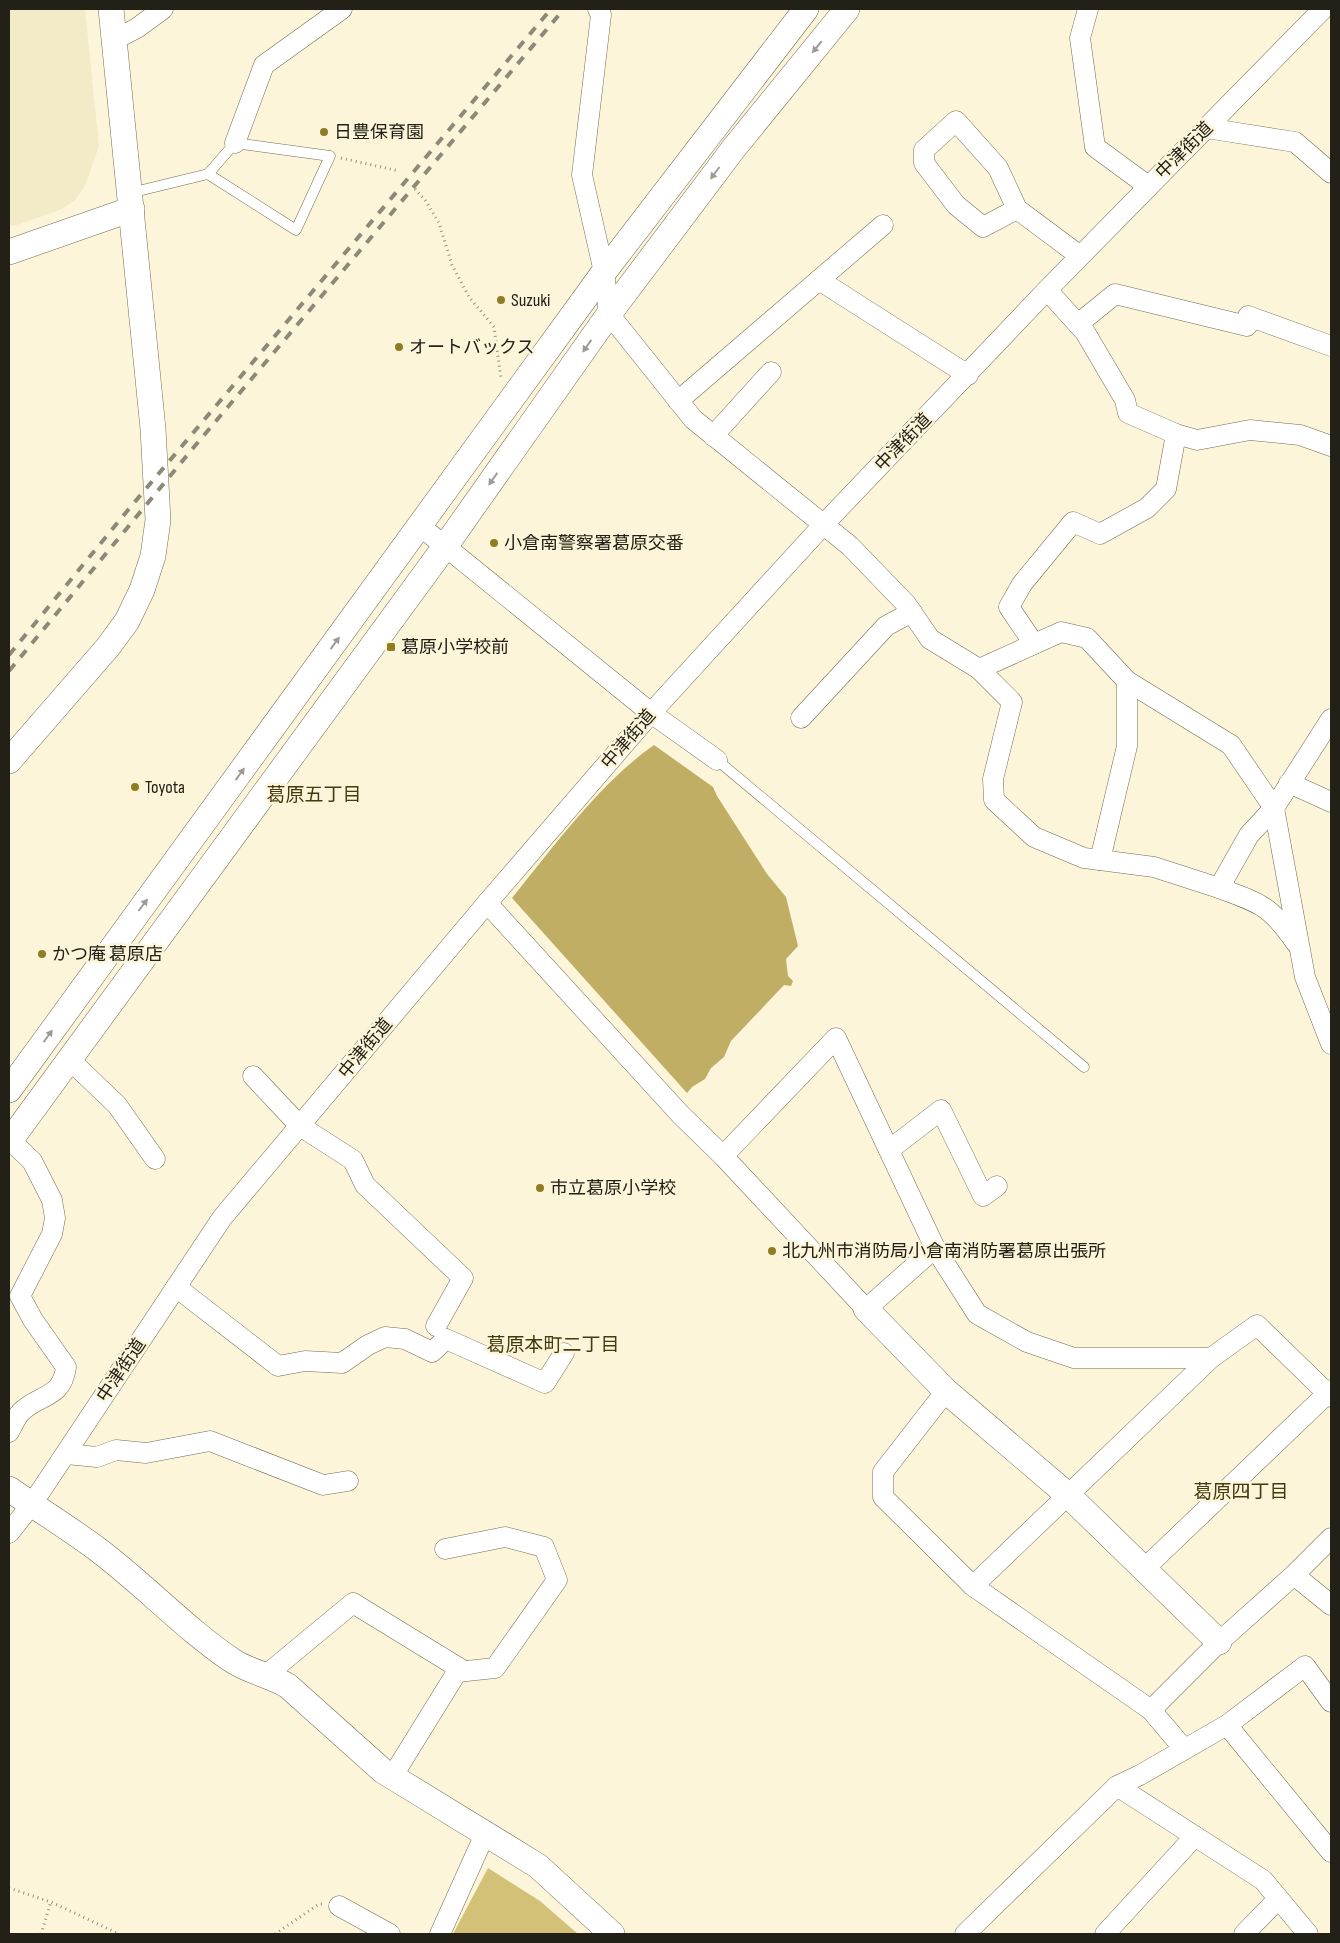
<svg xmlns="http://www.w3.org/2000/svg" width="1340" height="1943" font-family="'Sofia Sans Condensed','Noto Sans JP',sans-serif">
  <rect width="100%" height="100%" fill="#fcf5da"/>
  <path fill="#f3eac8" d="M9 9H85L99 146 85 186 76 199 62 209 20 224 9 226Z"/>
  <path fill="#d3c178" d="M488 1868 540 1901 578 1934H453Z"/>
  <path fill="#c0ae65" d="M654 745 713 787 717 796 767 874 786 897 798 946 786 959 788 976 793 981 791 986 784 985 731 1041 724 1057 711 1068 705 1079 692 1087 687 1093 512 898C554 846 600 783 654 745Z"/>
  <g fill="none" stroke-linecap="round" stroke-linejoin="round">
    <g stroke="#716c54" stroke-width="11">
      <g id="service">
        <path d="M235 143 330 156 296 230 208 174Z"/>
        <path d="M130 193 208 174"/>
        <path d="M717 760 1084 1067"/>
      </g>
    </g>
    <g stroke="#716c54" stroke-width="21">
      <g id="minor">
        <path d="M598 9 601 15 582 175 604 272 609 314 693 419 850 546 906 604 930 639 979 669 1061 632 1087 638 1127 681 1231 745 1274 808 1305 977 1331 1044"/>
        <path d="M1088 9 1080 38 1095 147 1148 186"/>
        <path d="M114 40 137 28 163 9"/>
        <path d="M1206 128 1295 142 1331 173"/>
        <path d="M235 143 264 65 342 9"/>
        <path d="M1017 209 998 168 956 121 924 150V163L956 205 983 227 1017 209 1080 256"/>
        <path d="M819 280 968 375"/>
        <path d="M1047 290 1085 332 1125 400 1128 413 1176 434 1197 440 1250 430 1300 435 1331 446"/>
        <path d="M1078 324 1115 294 1247 326 1248 316 1331 346"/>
        <path d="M678 401 883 225"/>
        <path d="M713 436 771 372"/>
        <path d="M420 526 651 713 717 760"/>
        <path d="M1034 644 1009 607 1022 584 1073 522 1100 534 1147 508 1166 489 1176 434"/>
        <path d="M979 669 1012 702 993 779 994 800 1034 837 1084 858 1100 860"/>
        <path d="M1127 681V746L1100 860 1154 867 1219 888 1249 835 1274 808 1331 719"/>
        <path d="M801 718 886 626 912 612"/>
        <path d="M1289 783 1331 802"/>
        <path d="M1219 888C1260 903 1271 906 1296 943"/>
        <path d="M487 903 680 1114 723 1156 866 1309 935 1248"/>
        <path d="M70 1060 117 1105 155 1159"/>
        <path d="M253 1076 300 1126 353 1160 365 1185 463 1278 436 1326"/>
        <path d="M889 1150 941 1110 983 1196 997 1186"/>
        <path d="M723 1156 836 1038 935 1248 977 1314 1027 1342 1074 1358H1211"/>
        <path d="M176 1287 278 1366 305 1361 342 1363 368 1345 385 1337 405 1339 432 1352 446 1339 545 1383 564 1353"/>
        <path d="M946 1391 883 1472V1497L973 1586 1151 1710 1184 1749"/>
        <path d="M9 1432C13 1425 16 1417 21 1412 39 1394 62 1399 66 1367L33 1320 20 1296 52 1234 55 1218 52 1200 32 1161 10 1140"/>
        <path d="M66 1454 97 1457 116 1450 146 1453 210 1441 323 1485 348 1481"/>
        <path d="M9 1533 32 1504 222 1218 487 903 651 713 824 524 1047 290 1323 9"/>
        <path d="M1144 1569 1331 1390"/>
        <path d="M1294 1575 1331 1605"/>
        <path d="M973 1586 1211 1358 1257 1325 1331 1397"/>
        <path d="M266 1675 353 1603 464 1671"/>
        <path d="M1151 1710 1219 1642 1294 1575 1331 1538"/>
        <path d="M1227 1725 1331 1852"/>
        <path d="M392 1777 457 1672 495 1668 557 1580 544 1547 505 1537 445 1549"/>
        <path d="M1117 1786 1263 1880 1308 1934"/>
        <path d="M339 1906 390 1934"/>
        <path d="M440 1934 485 1834"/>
        <path d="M965 1934 1117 1786 1140 1775 1227 1725 1305 1666 1331 1702"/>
        <path d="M1105 1934 1195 1836"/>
        <path d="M1244 1934 1278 1899"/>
      </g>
    </g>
    <g stroke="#716c54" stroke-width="26">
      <g id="tertiary">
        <path d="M9 252 132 209"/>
        <path d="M9 761 108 647 127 621 142 590 153 556 158 520 153 429 111 9"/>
        <path d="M9 1090 604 272 806 9"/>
        <path d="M9 1142 444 548 609 314 734 148 847 9"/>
        <path d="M866 1309 946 1391 1069 1496 1219 1642"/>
        <path d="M9 1489C38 1509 69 1528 97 1549 144 1584 184 1628 233 1661 250 1672 270 1675 288 1686L383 1771 538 1866 612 1934"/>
      </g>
    </g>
    <g stroke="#96917e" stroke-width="3" stroke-dasharray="1 4" stroke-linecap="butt">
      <path d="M341 158 399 171"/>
      <path d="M415 189 425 200 439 223 452 265 469 297 494 327 501 378"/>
      <path d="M9 1888 51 1902 119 1934"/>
      <path d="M41 1934 51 1902"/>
      <path d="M275 1934 319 1904H323"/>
    </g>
    <use href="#service" stroke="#fff" stroke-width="10"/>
    <use href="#minor" stroke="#fff" stroke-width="20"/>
    <use href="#tertiary" stroke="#fff" stroke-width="25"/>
    <g stroke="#8d8976" stroke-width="4" stroke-dasharray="9 9" stroke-linecap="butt">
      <path d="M9 655 128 510 551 9"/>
      <path d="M9 671 194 447 564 9"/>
    </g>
  </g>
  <defs><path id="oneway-solid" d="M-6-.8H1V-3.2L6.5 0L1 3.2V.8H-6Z" transform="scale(1.25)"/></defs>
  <g fill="#9c9b97">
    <use href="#oneway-solid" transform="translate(817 47) rotate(129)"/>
    <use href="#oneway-solid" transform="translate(715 173) rotate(127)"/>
    <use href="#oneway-solid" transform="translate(587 346) rotate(125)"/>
    <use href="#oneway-solid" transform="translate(493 479) rotate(125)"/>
    <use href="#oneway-solid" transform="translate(335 643) rotate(-54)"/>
    <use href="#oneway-solid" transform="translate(240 774) rotate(-54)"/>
    <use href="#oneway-solid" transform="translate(143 905) rotate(-53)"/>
    <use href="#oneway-solid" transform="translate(48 1036) rotate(-54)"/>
  </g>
  <g fill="#907c22" stroke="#fcf5da" stroke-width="2">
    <circle cx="324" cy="132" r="5"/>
    <circle cx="501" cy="300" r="5"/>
    <circle cx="399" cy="347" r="5"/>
    <circle cx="494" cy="543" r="5"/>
    <rect x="386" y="642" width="10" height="10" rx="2.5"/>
    <circle cx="135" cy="787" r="5"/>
    <circle cx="42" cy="954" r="5"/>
    <circle cx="540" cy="1188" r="5"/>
    <circle cx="772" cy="1251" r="5"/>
  </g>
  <g text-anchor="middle" stroke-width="5" stroke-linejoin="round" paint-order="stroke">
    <g font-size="18" fill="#232117" stroke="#fcf5da" text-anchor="start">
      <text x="334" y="138">日豊保育園</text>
      <text x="511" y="306">Suzuki</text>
      <text x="409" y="353">オートバックス</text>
      <text x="504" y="549">小倉南警察署葛原交番</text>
      <text x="401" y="653">葛原小学校前</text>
      <text x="145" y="793">Toyota</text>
      <text x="52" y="960">かつ庵 葛原店</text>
      <text x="550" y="1194">市立葛原小学校</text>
      <text x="782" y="1257">北九州市消防局小倉南消防署葛原出張所</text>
    </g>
    <g font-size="18" fill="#232117" stroke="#fcf5da">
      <text transform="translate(1184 150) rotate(-45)" y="6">中津街道</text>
      <text transform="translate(903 442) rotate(-46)" y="6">中津街道</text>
      <text transform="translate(628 739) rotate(-49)" y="6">中津街道</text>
      <text transform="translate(365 1048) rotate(-50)" y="6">中津街道</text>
      <text transform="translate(121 1370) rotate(-56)" y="6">中津街道</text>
    </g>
    <g font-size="19" fill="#443a10" stroke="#fcf5da">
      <text x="314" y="801">葛原五丁目</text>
      <text x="553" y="1351">葛原本町二丁目</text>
      <text x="1241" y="1498">葛原四丁目</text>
    </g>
  </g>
  <rect width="1340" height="1943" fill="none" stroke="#232117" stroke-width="20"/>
</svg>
